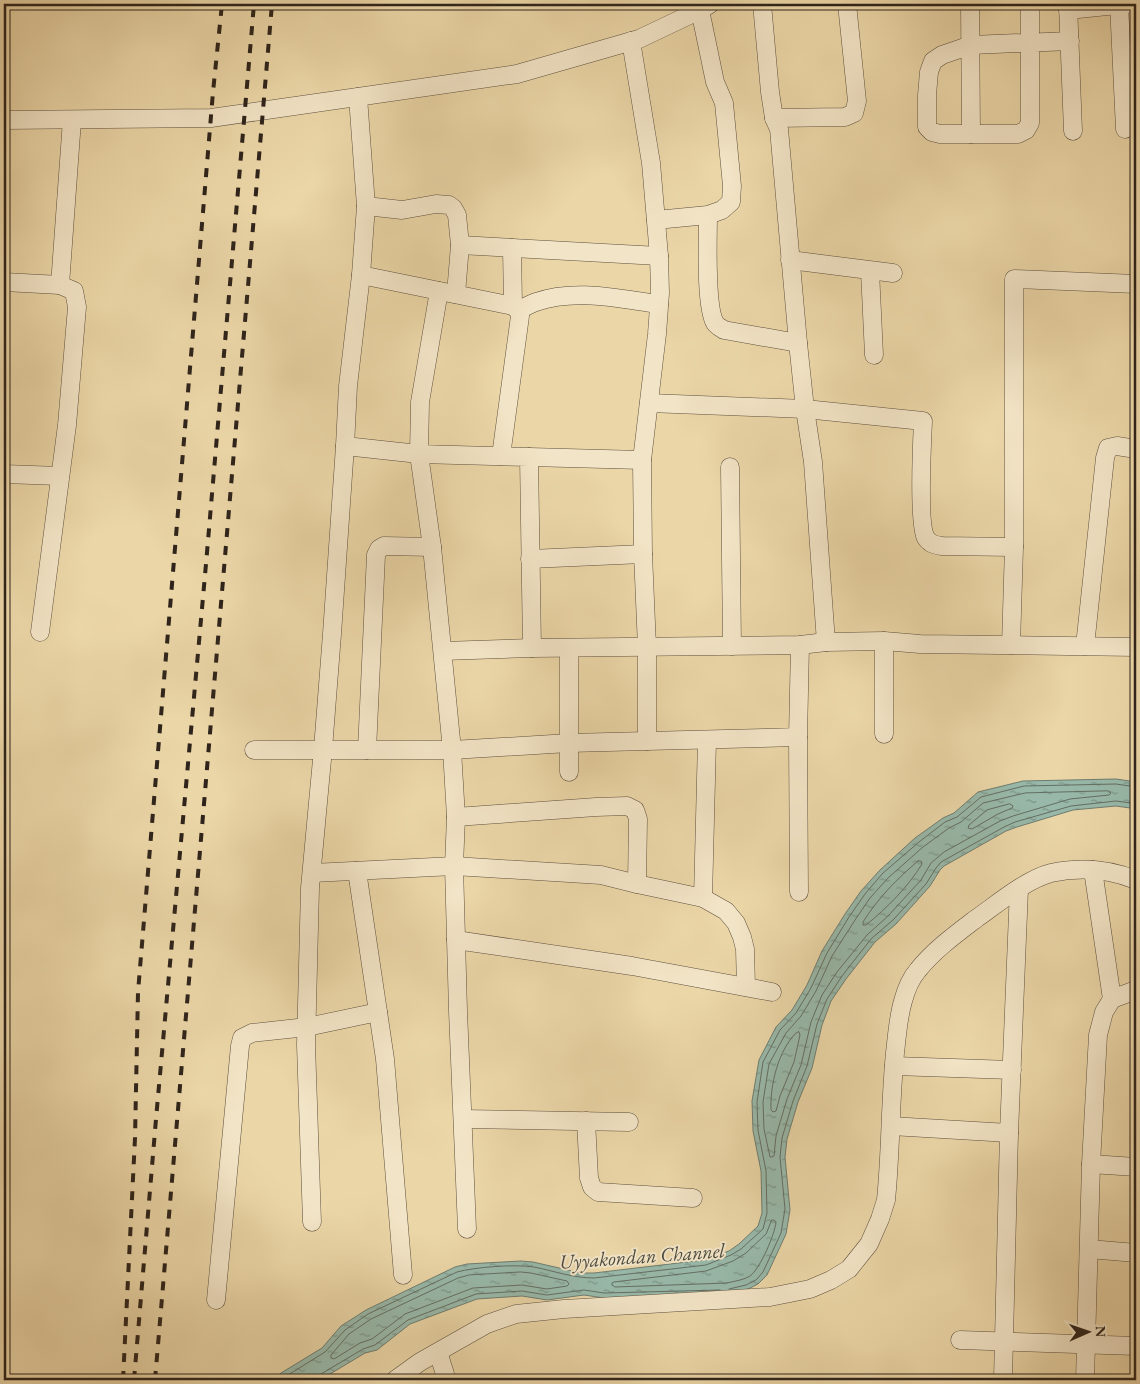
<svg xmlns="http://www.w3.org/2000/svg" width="1140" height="1384" font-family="'EB Garamond',serif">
  <defs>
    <pattern id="water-ripples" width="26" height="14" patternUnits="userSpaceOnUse" patternTransform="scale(1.25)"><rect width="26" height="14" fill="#98b9aa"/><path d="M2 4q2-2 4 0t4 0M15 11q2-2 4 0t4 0" fill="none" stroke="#7c968a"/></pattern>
  </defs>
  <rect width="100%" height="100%" fill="#ebd6a7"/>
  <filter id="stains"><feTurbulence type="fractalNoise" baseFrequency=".004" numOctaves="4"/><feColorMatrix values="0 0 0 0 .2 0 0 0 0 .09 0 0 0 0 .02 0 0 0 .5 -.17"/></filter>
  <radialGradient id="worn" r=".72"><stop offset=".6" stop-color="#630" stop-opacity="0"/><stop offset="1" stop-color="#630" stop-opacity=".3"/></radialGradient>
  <path fill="url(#water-ripples)" stroke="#6e7d71" d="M1116 779 1136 782V811L1130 808 1116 806 1073 810 1017 827 1006 831 944 866 940 870 930 886 896 924 875 942 846 979 831 1001 822 1025 812 1068 798 1102 787 1139 785 1157 790 1210 786 1234 767 1275 758 1284 748 1289 729 1295 604 1298 584 1295 547 1300 522 1296 477 1299 410 1324 377 1350 365 1353 320 1380H273L281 1373 322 1348 341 1326 366 1310 455 1267 467 1264 521 1261 533 1262 581 1273H594L704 1260 729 1251 739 1244 758 1226 762 1213 761 1171 753 1131 752 1101 759 1060 776 1027 792 1010 807 985 822 951 845 914 861 891 880 870 915 838 943 818 954 813 978 792 1023 781Z"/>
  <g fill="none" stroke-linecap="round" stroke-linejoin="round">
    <g stroke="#646e62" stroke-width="1">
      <path d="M1108 791 1111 793 1109 795 1070 799 1013 816 1000 821 944 852 931 863 921 880 888 916 867 935 837 972 822 995 811 1022 801 1065 787 1099 776 1136 774 1156 772 1157H770L764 1129 763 1102 769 1064 786 1033 801 1016 816 991 832 956 855 920 870 898 888 878 923 847 949 828 961 822 983 803 1025 793Z"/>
      <path d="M1010 804 1013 806 1012 808 998 814 972 829 968 828 969 825 987 810Z"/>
      <path d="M918 861H921L922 864C908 887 887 908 866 925H863V922C878 898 897 879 918 861Z"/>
      <path d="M799 1032 800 1035 794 1062 780 1096 776 1111 773 1112 771 1110C770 1085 778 1051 796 1033Z"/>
      <path d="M772 1220H774L776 1222C775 1234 760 1269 750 1276 744 1280 735 1281 727 1283L615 1287 612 1285V1283L614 1282 706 1271 733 1261 746 1253 766 1234Z"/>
      <path d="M521 1272 531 1273 567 1281 569 1284 567 1286 547 1289 522 1285 473 1288 405 1314 372 1339 360 1343 334 1359 331 1358V1355L349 1334 371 1319 458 1278 469 1275Z"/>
      <path d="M729 1289 746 1285 756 1280 763 1272 781 1233 785 1209 780 1157 782 1138 793 1101 807 1066 817 1024 827 999 842 976 871 939 893 920 926 884 936 868 941 862 1004 827 1015 822 1071 806 1116 801 1131 803 1136 805"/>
      <path d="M280 1380 325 1352 345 1330 368 1314 457 1272C475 1267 515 1264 534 1267 554 1271 573 1278 594 1278L706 1265 731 1255 741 1249 763 1229 767 1213 766 1171 758 1130 757 1102 763 1062 780 1030 796 1013 811 988 827 953 849 917 865 894 883 873 919 842 945 822 957 817 981 797 1024 786 1116 784 1136 787"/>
      <path d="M319 1380V1377L321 1374 363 1349 375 1345 408 1320 476 1294 522 1291 547 1295 584 1290 604 1293 720 1290"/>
    </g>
    <g stroke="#5e503e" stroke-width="19">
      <g id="minor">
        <path d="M762 4 770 92 774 118 779 129 798 343 805 409 813 462 826 642"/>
        <path d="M970 4 971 134"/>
        <path d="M1030 4V123L1026 130 1018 134H940L932 132 927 127V95L929 72 933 61 942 55 971 45 1070 41"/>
        <path d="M1068 4 1073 131"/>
        <path d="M1119 4 1125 129"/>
        <path d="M1068 10 1127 4"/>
        <path d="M631 41 651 163 659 256 660 293 657 334 642 460 643 554 647 647V741"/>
        <path d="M774 118 845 117 854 113 857 101 847 4"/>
        <path d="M4 120 211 118 517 74 639 39 700 10 710 4"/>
        <path d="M366 206 402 210 436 204 449 205 453 208 457 215 460 245 456 294"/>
        <path d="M708 215C708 238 705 306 715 323 717 326 721 328 724 330L798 343"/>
        <path d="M656 220 708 215 722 210 731 202 732 186 724 103 715 82 700 10"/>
        <path d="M460 245 659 256"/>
        <path d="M512 248 513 306"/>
        <path d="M790 260 893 273"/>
        <path d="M870 271 874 355"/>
        <path d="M361 275 513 306 518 310 520 316 501 456"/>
        <path d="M4 282 60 285 74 291 77 307 67 425 40 632"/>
        <path d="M60 285 72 120"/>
        <path d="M439 291 420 402 419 454 529 457 532 648"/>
        <path d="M518 310C524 308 530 304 536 302 576 288 619 299 659 304"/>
        <path d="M649 403 805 409 923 421C922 442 918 525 926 538 930 544 935 545 942 546L1014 547"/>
        <path d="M345 446 419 454 432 547 452 750 569 743 798 737 800 645"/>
        <path d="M529 457 642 460"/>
        <path d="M730 467 732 646"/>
        <path d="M4 474 60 476"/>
        <path d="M530 559 643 554"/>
        <path d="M884 641V734"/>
        <path d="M1011 645 1014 547V279L1136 284"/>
        <path d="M1085 646 1105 458 1108 448 1117 446 1136 449"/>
        <path d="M569 648V772"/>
        <path d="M443 651 532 648 800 645 826 642 884 641 920 644 1136 647"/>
        <path d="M798 737 799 892"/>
        <path d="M254 750H452L456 817 454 866 458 1011 467 1229"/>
        <path d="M367 750 376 555 379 549 384 546 432 547"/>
        <path d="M456 817 596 807 627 806 635 810 638 819 637 884"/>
        <path d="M1093 870 1112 999"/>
        <path d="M357 871 385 1059 403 1275"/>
        <path d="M312 873 454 866 601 875 637 884 703 898 726 911 736 923 742 937 745 949 746 987"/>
        <path d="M703 898 707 740"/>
        <path d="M456 940 632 966 772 992"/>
        <path d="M894 1066 1012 1070"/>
        <path d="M463 1119 629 1122"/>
        <path d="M586 1121 589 1178 592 1187 598 1192 693 1198"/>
        <path d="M891 1126 1009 1133"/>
        <path d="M1091 1164 1136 1167"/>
        <path d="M312 1222 306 1045 310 888 323 749 332 634 345 446 348 386 361 275 366 206 358 97"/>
        <path d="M1089 1249 1136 1253"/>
        <path d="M216 1300 240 1046 242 1038 252 1033 307 1027 378 1012"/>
        <path d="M960 1340 1136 1346"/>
        <path d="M438 1352 445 1374V1380"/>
        <path d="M395 1380 420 1362 487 1324 516 1314 564 1309 770 1297 810 1289 831 1280 849 1269 869 1244 880 1219 886 1200C891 1151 890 1102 895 1053 897 1036 898 1018 903 1001 906 990 910 979 918 970 934 950 956 934 977 918 997 904 1027 879 1051 873 1079 867 1109 869 1136 880"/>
        <path d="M1003 1380 1009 1133 1019 889"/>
        <path d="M1085 1380 1091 1164 1098 1035 1104 1012 1112 999 1136 990"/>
      </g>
    </g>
    <use href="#minor" stroke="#f2e4c6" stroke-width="18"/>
    <g stroke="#2f241b" stroke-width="4" stroke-dasharray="9 9" stroke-linecap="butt">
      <path d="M123 1380 135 1138 138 992 213 92 222 4"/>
      <path d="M134 1380 156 1119 206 564 254 4"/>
      <path d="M155 1380 272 4"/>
    </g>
  </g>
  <g text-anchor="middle" stroke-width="4" stroke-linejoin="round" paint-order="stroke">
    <g font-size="20" font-style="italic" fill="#49493f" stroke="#f2e4c6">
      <text transform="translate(642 1256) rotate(-4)" y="7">Uyyakondan Channel</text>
    </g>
  </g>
  <rect width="1140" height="1384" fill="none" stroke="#ebd6a7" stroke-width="20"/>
  <rect x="5" y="5" width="1130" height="1374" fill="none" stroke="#2f241b" stroke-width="2.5"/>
  <rect x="10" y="10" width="1120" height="1364" fill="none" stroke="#2f241b"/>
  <g transform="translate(1088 1332) rotate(88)" stroke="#f2e4c6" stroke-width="4" paint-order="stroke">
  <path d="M0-4L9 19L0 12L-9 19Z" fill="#2f241b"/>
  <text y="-8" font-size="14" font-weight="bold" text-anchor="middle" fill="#2f241b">N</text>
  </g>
  <rect width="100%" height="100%" filter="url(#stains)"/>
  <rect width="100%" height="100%" fill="url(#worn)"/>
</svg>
